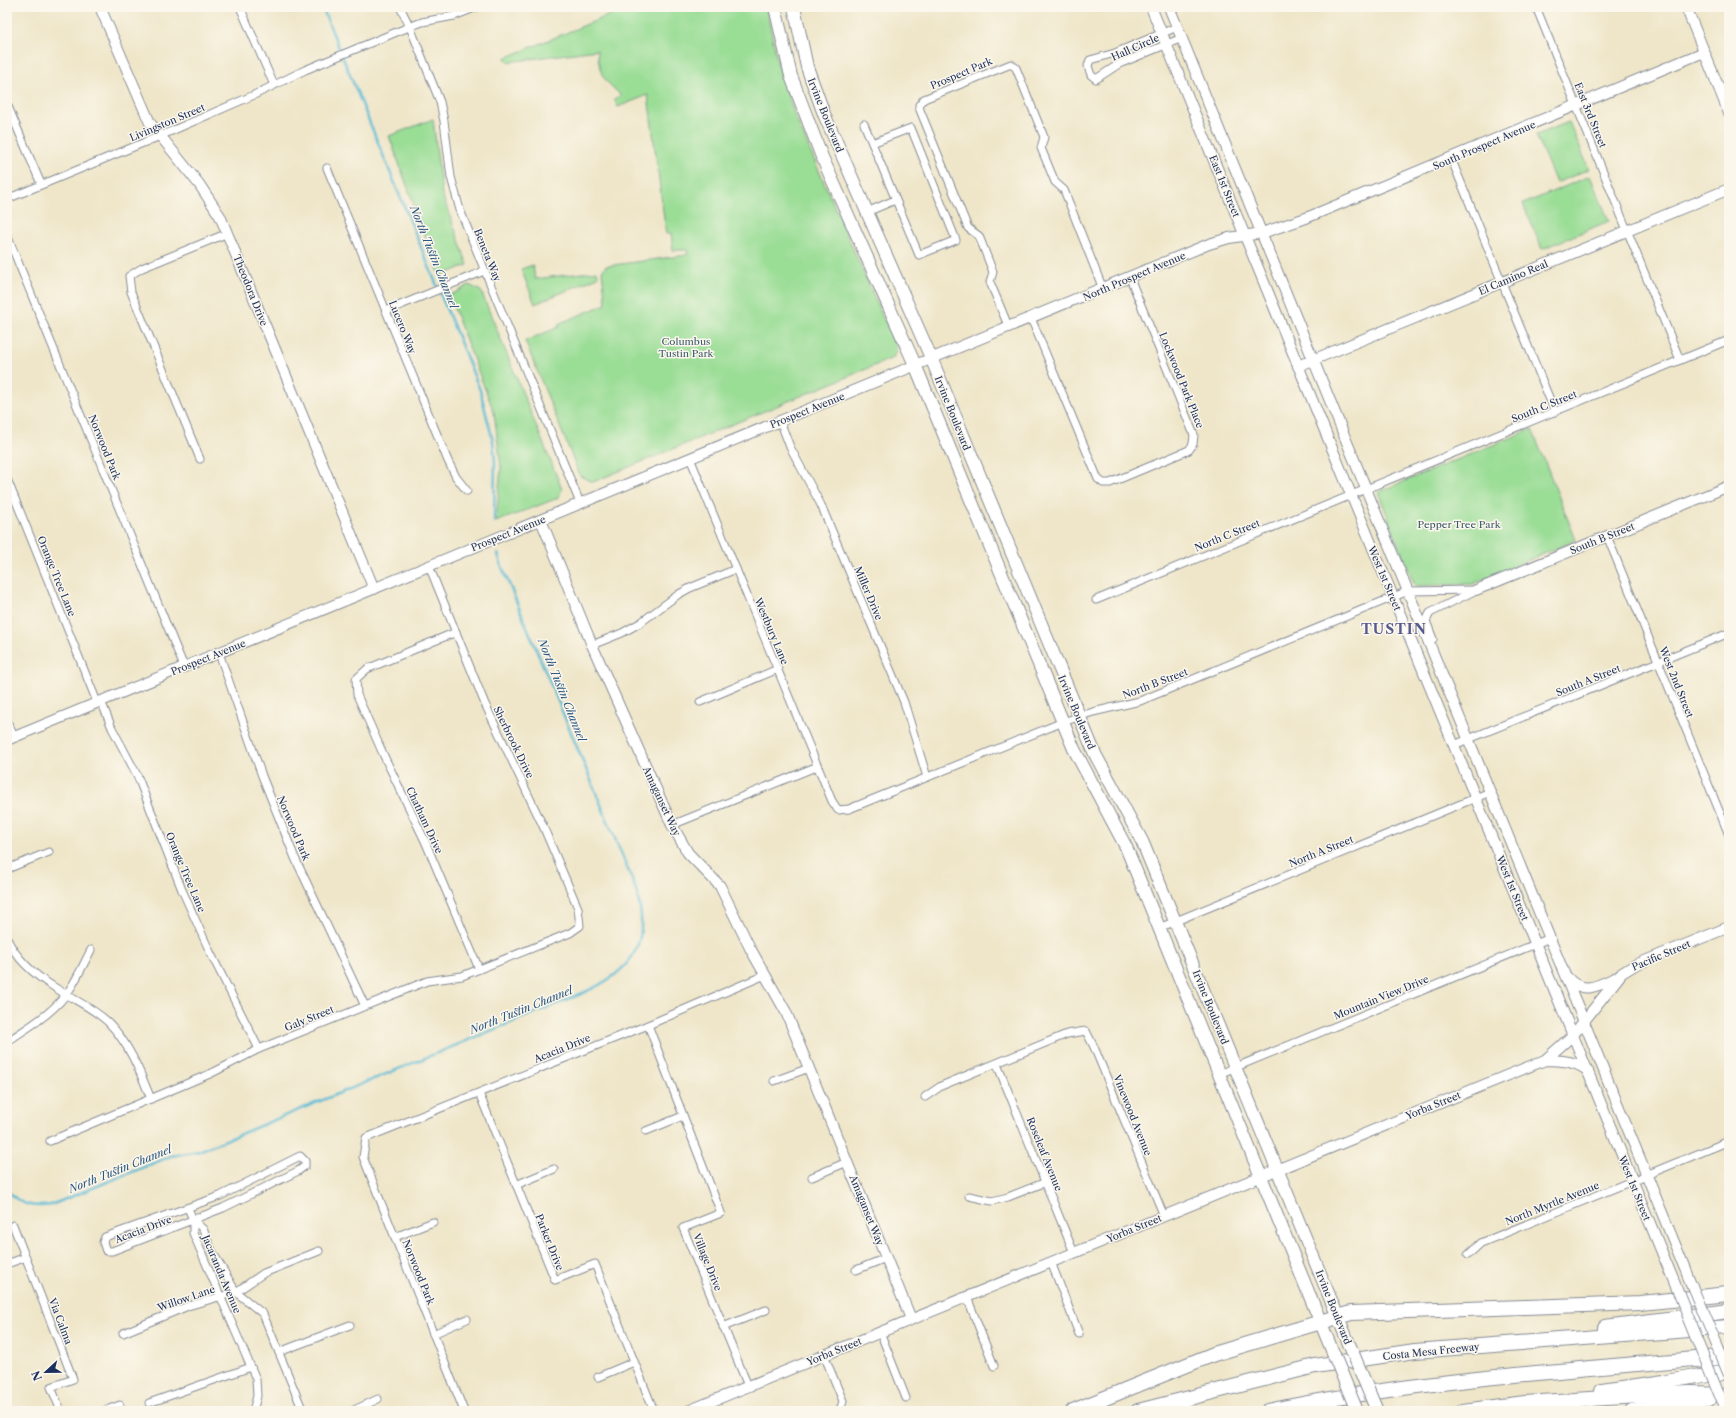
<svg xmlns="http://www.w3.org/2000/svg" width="1736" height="1418" font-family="'Libre Caslon Text',serif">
  <rect width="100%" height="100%" fill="#fbf7ec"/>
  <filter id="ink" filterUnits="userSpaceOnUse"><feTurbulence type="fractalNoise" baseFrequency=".025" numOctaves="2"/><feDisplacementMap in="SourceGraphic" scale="8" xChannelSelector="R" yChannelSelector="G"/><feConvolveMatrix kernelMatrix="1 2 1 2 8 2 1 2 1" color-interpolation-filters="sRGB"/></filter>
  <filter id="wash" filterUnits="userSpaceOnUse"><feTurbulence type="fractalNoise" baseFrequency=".012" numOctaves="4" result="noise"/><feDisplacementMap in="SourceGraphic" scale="16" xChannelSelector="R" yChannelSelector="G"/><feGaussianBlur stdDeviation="0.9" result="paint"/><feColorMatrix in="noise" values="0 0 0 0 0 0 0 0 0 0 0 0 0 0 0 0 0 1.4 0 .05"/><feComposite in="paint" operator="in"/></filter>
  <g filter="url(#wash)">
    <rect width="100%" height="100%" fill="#efe6c9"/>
    <g fill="#9add95" stroke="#5a867a">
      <path d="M629 7H766L778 64 795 116 897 349 893 358 593 482 580 476 525 341 559 327 558 324 606 304 602 271 606 266 687 255 688 250H673L671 233 666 234 648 95 618 107 614 99 621 95C601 78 600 74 597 50L508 62 505 58Z"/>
      <path d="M433 119 442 194 468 265 440 276 389 136Z"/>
      <path d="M1569 122 1589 169 1556 183 1536 135Z"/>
      <path d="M1590 176 1609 221 1542 249 1523 204Z"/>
      <path d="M533 265 535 279 597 271 598 277 535 304 521 269Z"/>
      <path d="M469 285 481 291 562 489 558 498 496 522 501 467 494 412 449 296Z"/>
      <path d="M1532 429 1576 540 1473 584 1415 586 1378 492Z"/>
    </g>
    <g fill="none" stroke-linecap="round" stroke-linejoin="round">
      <g stroke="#55b9d4" stroke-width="2.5">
        <path d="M322 7 480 390 493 441 495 461 494 522"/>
        <path d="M7 1190C20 1205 32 1208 51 1205L171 1156 199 1151 583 993C635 970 653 941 634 884L502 567 498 554"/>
      </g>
    </g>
  </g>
  <g filter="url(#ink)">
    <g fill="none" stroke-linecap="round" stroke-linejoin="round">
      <g stroke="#858a94" stroke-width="9">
        <g id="street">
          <path d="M240 7 274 85"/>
          <path d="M400 7 410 27 440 102 444 121 451 177 460 210 580 503"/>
          <path d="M1536 7 1680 360"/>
          <path d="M1177 27 1115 53 1090 60 1088 66 1091 75 1096 79 1119 64 1182 38"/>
          <path d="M7 104 41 184"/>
          <path d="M864 124 872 143"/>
          <path d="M911 128 956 240 919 255 872 143Z"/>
          <path d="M1451 158 1555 412"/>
          <path d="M327 168 448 461 456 477 467 491"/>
          <path d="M7 199 160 136 254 95 305 70 399 31 422 22 454 16 477 7"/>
          <path d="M867 212 895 200"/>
          <path d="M7 235 184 667"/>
          <path d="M386 311 484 271"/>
          <path d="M1031 318 1098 479 1103 483H1110L1189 450 1193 444 1194 435 1130 278"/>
          <path d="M1009 328 990 282 993 272 979 236 968 228 920 110 919 105 924 99 1011 64 1016 68 1044 137 1041 148 1055 182 1064 190 1103 289"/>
          <path d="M780 421 790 447 821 505 904 702 927 777"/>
          <path d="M690 458 832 801 838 810 849 809 1063 722 1093 712 1140 701 1408 591 1476 590"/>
          <path d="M200 459 131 292 129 276 142 268 228 233"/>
          <path d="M7 479 97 702"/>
          <path d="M1607 536 1729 835"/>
          <path d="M1096 600 1729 340"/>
          <path d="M456 632 367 669 356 679 357 695 384 756 425 841 479 969"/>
          <path d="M1433 639 1426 621 1430 613 1474 591"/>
          <path d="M592 645 622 633 640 623 679 594 690 588 736 569"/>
          <path d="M219 653 262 776 295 858 365 1006"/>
          <path d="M101 701 112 728 137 775 182 890 210 952 259 1049"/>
          <path d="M700 702 778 669"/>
          <path d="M7 720 14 737"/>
          <path d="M1454 745 1729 633"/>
          <path d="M672 825 818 766"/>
          <path d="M7 869 49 852"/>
          <path d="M1159 928 1490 792"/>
          <path d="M7 939C17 959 36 976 54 987 72 999 92 1007 108 1022 129 1043 140 1072 151 1099"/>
          <path d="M648 1025 721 1213 683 1228 748 1386"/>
          <path d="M8 1041C30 1026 55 1012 70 989 78 977 84 963 91 950"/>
          <path d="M997 1064 1074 1253"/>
          <path d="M1219 1074 1550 938"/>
          <path d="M774 1081 809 1068"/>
          <path d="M479 1093 555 1280 595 1264 654 1411"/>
          <path d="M925 1097 941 1086 1067 1034 1086 1031 1094 1047 1164 1216"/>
          <path d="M646 1131 683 1116"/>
          <path d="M50 1141 212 1073 259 1049 427 981 462 976 570 933 580 926 578 908 543 826 485 704 429 566"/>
          <path d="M300 1156 305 1161V1166L298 1171 223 1208 112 1251H106L103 1242 105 1237 220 1196Z"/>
          <path d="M812 1177 847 1162"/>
          <path d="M516 1185 554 1169"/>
          <path d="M969 1196 992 1201 1008 1197 1046 1182"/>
          <path d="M188 1208 193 1220V1233L256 1379 257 1396 253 1411"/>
          <path d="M193 1220 203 1229 212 1251 236 1292 263 1314 303 1411"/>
          <path d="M13 1225 73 1379 51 1387 61 1411"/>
          <path d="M395 1237 433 1222"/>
          <path d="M1468 1255 1481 1243 1729 1141"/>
          <path d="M1051 1262 1079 1334"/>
          <path d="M7 1264 26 1257"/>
          <path d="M856 1270 886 1258"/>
          <path d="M967 1297 994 1366"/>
          <path d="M723 1327 766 1310"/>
          <path d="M880 1332 906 1398"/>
          <path d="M123 1333 188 1306 236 1292 264 1273 319 1251"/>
          <path d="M433 1334 467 1319"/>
          <path d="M279 1352 350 1325"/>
          <path d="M824 1355 843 1401 840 1411"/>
          <path d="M598 1377 634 1362"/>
          <path d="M149 1403 251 1367"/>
          <path d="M104 1411 120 1405"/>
          <path d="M352 1411 378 1399"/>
          <path d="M464 1411 363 1157 366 1138 648 1025 765 975"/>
        </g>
      </g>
      <g stroke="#858a94" stroke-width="12">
        <g id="secondary">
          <path d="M100 7 150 123 199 184 220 216 374 589"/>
          <path d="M1151 7 1677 1289"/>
          <path d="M1169 7 1692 1286"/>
          <path d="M1686 7 1729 113"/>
          <path d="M1298 366 1729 189"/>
          <path d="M541 520 592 645 672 825 688 853 720 886 750 948 786 1012 911 1319"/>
          <path d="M1476 590 1729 486"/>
          <path d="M7 740 1209 244 1229 238 1262 233 1306 218 1704 52"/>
          <path d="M1567 977C1583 996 1599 985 1617 977"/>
          <path d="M1545 1060C1561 1061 1575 1060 1588 1071"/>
          <path d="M688 1411 1545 1060 1573 1035 1622 973 1635 965 1729 927"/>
        </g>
      </g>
      <g stroke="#858a94" stroke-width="14">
        <g id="primary">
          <path d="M775 7 791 76 822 157 916 367 1074 749 1126 847 1334 1355"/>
          <path d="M794 7 807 67 824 114 932 360 1095 754 1142 841 1347 1339"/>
        </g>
      </g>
      <g stroke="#858a94" stroke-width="16">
        <g id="highway">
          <path d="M1605 1327 1729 1311"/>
          <path d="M1602 1391 1663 1382 1729 1370"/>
          <path d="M1073 1411 1214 1354 1351 1313 1641 1303 1729 1294"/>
          <path d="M1138 1411 1315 1366 1415 1351 1729 1327"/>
          <path d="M1268 1411C1420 1379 1575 1370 1729 1356"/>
          <path d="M1463 1411 1525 1403 1688 1393 1729 1394"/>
          <path d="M1631 1411 1709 1400"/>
        </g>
      </g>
      <use href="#street" stroke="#fff" stroke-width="7"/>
      <use href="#secondary" stroke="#fff" stroke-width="10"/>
      <use href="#primary" stroke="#fff" stroke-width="12"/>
      <use href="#highway" stroke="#fff" stroke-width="14"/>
      <g stroke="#858a94" stroke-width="12" stroke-linecap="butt">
        <g id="secondary-bridge">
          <path d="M1692 1286 1729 1374"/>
          <path d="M1677 1289 1724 1405"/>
        </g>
      </g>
      <g stroke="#858a94" stroke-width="14" stroke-linecap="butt">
        <g id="primary-bridge">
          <path d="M1347 1339 1377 1411"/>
          <path d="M1334 1355 1357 1411"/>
        </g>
      </g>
      <use href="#secondary-bridge" stroke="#fff" stroke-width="10"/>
      <use href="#primary-bridge" stroke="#fff" stroke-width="12"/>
    </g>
  </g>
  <g text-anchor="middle" stroke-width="3" stroke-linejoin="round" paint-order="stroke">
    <g font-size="10" fill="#1b2f5e" stroke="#fbf7ec">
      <text transform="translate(1135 47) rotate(-24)" y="4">Hall Circle</text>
      <text transform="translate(961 73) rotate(-23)" y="4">Prospect Park</text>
      <text transform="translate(826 115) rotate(68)" y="4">Irvine Boulevard</text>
      <text transform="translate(1591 115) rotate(68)" y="4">East 3rd Street</text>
      <text transform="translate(167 122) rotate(-23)" y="4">Livingston Street</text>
      <text transform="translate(1484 145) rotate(-23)" y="4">South Prospect Avenue</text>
      <text transform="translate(1225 186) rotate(68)" y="4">East 1st Street</text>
      <text transform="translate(488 255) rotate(68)" y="4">Beneta Way</text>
      <text transform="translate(1134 276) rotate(-23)" y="4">North Prospect Avenue</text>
      <text transform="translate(1513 277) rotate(-23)" y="4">El Camino Real</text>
      <text transform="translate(251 290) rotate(68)" y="4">Theodora Drive</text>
      <text transform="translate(403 327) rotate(68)" y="4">Lucero Way</text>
      <text transform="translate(1182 380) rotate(68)" y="4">Lockwood Park Place</text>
      <text transform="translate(1544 406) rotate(-22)" y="4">South C Street</text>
      <text transform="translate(807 410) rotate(-22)" y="4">Prospect Avenue</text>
      <text transform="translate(953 413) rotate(68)" y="4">Irvine Boulevard</text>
      <text transform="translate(105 447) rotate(68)" y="4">Norwood Park</text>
      <text transform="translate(508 533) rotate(-22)" y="4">Prospect Avenue</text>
      <text transform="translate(1227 535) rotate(-22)" y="4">North C Street</text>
      <text transform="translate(1602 538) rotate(-22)" y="4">South B Street</text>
      <text transform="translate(57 576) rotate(68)" y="4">Orange Tree Lane</text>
      <text transform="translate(1385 578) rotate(67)" y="4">West 1st Street</text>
      <text transform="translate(869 593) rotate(67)" y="4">Miller Drive</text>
      <text transform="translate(772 631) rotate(67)" y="4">Westbury Lane</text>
      <text transform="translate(208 657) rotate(-22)" y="4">Prospect Avenue</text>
      <text transform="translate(1588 680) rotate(-22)" y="4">South A Street</text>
      <text transform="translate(1677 682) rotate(68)" y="4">West 2nd Street</text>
      <text transform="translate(1155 683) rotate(-21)" y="4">North B Street</text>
      <text transform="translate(1077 712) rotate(67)" y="4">Irvine Boulevard</text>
      <text transform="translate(514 742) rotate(64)" y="4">Sherbrook Drive</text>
      <text transform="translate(662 801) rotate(65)" y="4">Amaganset Way</text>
      <text transform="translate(425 820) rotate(65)" y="4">Chatham Drive</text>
      <text transform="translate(294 828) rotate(67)" y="4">Norwood Park</text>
      <text transform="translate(1321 851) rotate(-22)" y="4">North A Street</text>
      <text transform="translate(186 872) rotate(67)" y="4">Orange Tree Lane</text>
      <text transform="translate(1513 888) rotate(68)" y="4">West 1st Street</text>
      <text transform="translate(1661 955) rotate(-23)" y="4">Pacific Street</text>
      <text transform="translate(1381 997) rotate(-22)" y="4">Mountain View Drive</text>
      <text transform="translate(1211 1007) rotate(68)" y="4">Irvine Boulevard</text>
      <text transform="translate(309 1018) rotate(-22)" y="4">Galy Street</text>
      <text transform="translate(562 1048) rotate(-22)" y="4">Acacia Drive</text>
      <text transform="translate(1433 1105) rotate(-22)" y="4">Yorba Street</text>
      <text transform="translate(1133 1115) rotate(68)" y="4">Vinewood Avenue</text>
      <text transform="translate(1045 1154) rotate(68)" y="4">Roseleaf Avenue</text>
      <text transform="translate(1635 1188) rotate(68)" y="4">West 1st Street</text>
      <text transform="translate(1552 1203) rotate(-22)" y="4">North Myrtle Avenue</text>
      <text transform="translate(867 1210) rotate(68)" y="4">Amaganset Way</text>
      <text transform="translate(1134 1228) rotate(-22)" y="4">Yorba Street</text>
      <text transform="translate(143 1229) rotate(-21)" y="4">Acacia Drive</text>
      <text transform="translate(550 1242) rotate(68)" y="4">Parker Drive</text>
      <text transform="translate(708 1262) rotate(68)" y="4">Village Drive</text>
      <text transform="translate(419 1272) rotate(68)" y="4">Norwood Park</text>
      <text transform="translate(222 1274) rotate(67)" y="4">Jacaranda Avenue</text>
      <text transform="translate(186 1298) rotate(-19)" y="4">Willow Lane</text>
      <text transform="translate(1334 1307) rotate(68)" y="4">Irvine Boulevard</text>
      <text transform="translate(61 1321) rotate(69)" y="4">Via Calma</text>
      <text transform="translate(834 1351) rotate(-22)" y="4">Yorba Street</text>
      <text transform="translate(1431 1351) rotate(-6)" y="4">Costa Mesa Freeway</text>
    </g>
    <g font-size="10" fill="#3b5a6c" stroke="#fbf7ec">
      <text x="686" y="345">Columbus<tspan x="686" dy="12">Tustin Park</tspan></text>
      <text x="1459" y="528">Pepper Tree Park</text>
    </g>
    <g font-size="11" font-style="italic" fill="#2c5881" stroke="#fbf7ec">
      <text transform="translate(434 257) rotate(68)" y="4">North Tustin Channel</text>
      <text transform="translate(562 690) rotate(68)" y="4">North Tustin Channel</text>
      <text transform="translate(521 1010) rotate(-22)" y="4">North Tustin Channel</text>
      <text transform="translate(120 1169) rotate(-22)" y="4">North Tustin Channel</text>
    </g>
    <g font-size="14" font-weight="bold" letter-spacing="1" fill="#555a91" stroke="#fbf7ec">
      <text x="1394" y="634">TUSTIN</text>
    </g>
  </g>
  <rect width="1736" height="1418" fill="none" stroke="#fbf7ec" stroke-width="24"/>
  <g transform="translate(46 1372) rotate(248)" stroke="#fbf7ec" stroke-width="3" paint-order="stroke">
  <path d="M0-3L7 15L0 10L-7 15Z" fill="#1b2f5e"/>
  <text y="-6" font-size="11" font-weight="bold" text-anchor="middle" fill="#1b2f5e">N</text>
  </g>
</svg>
